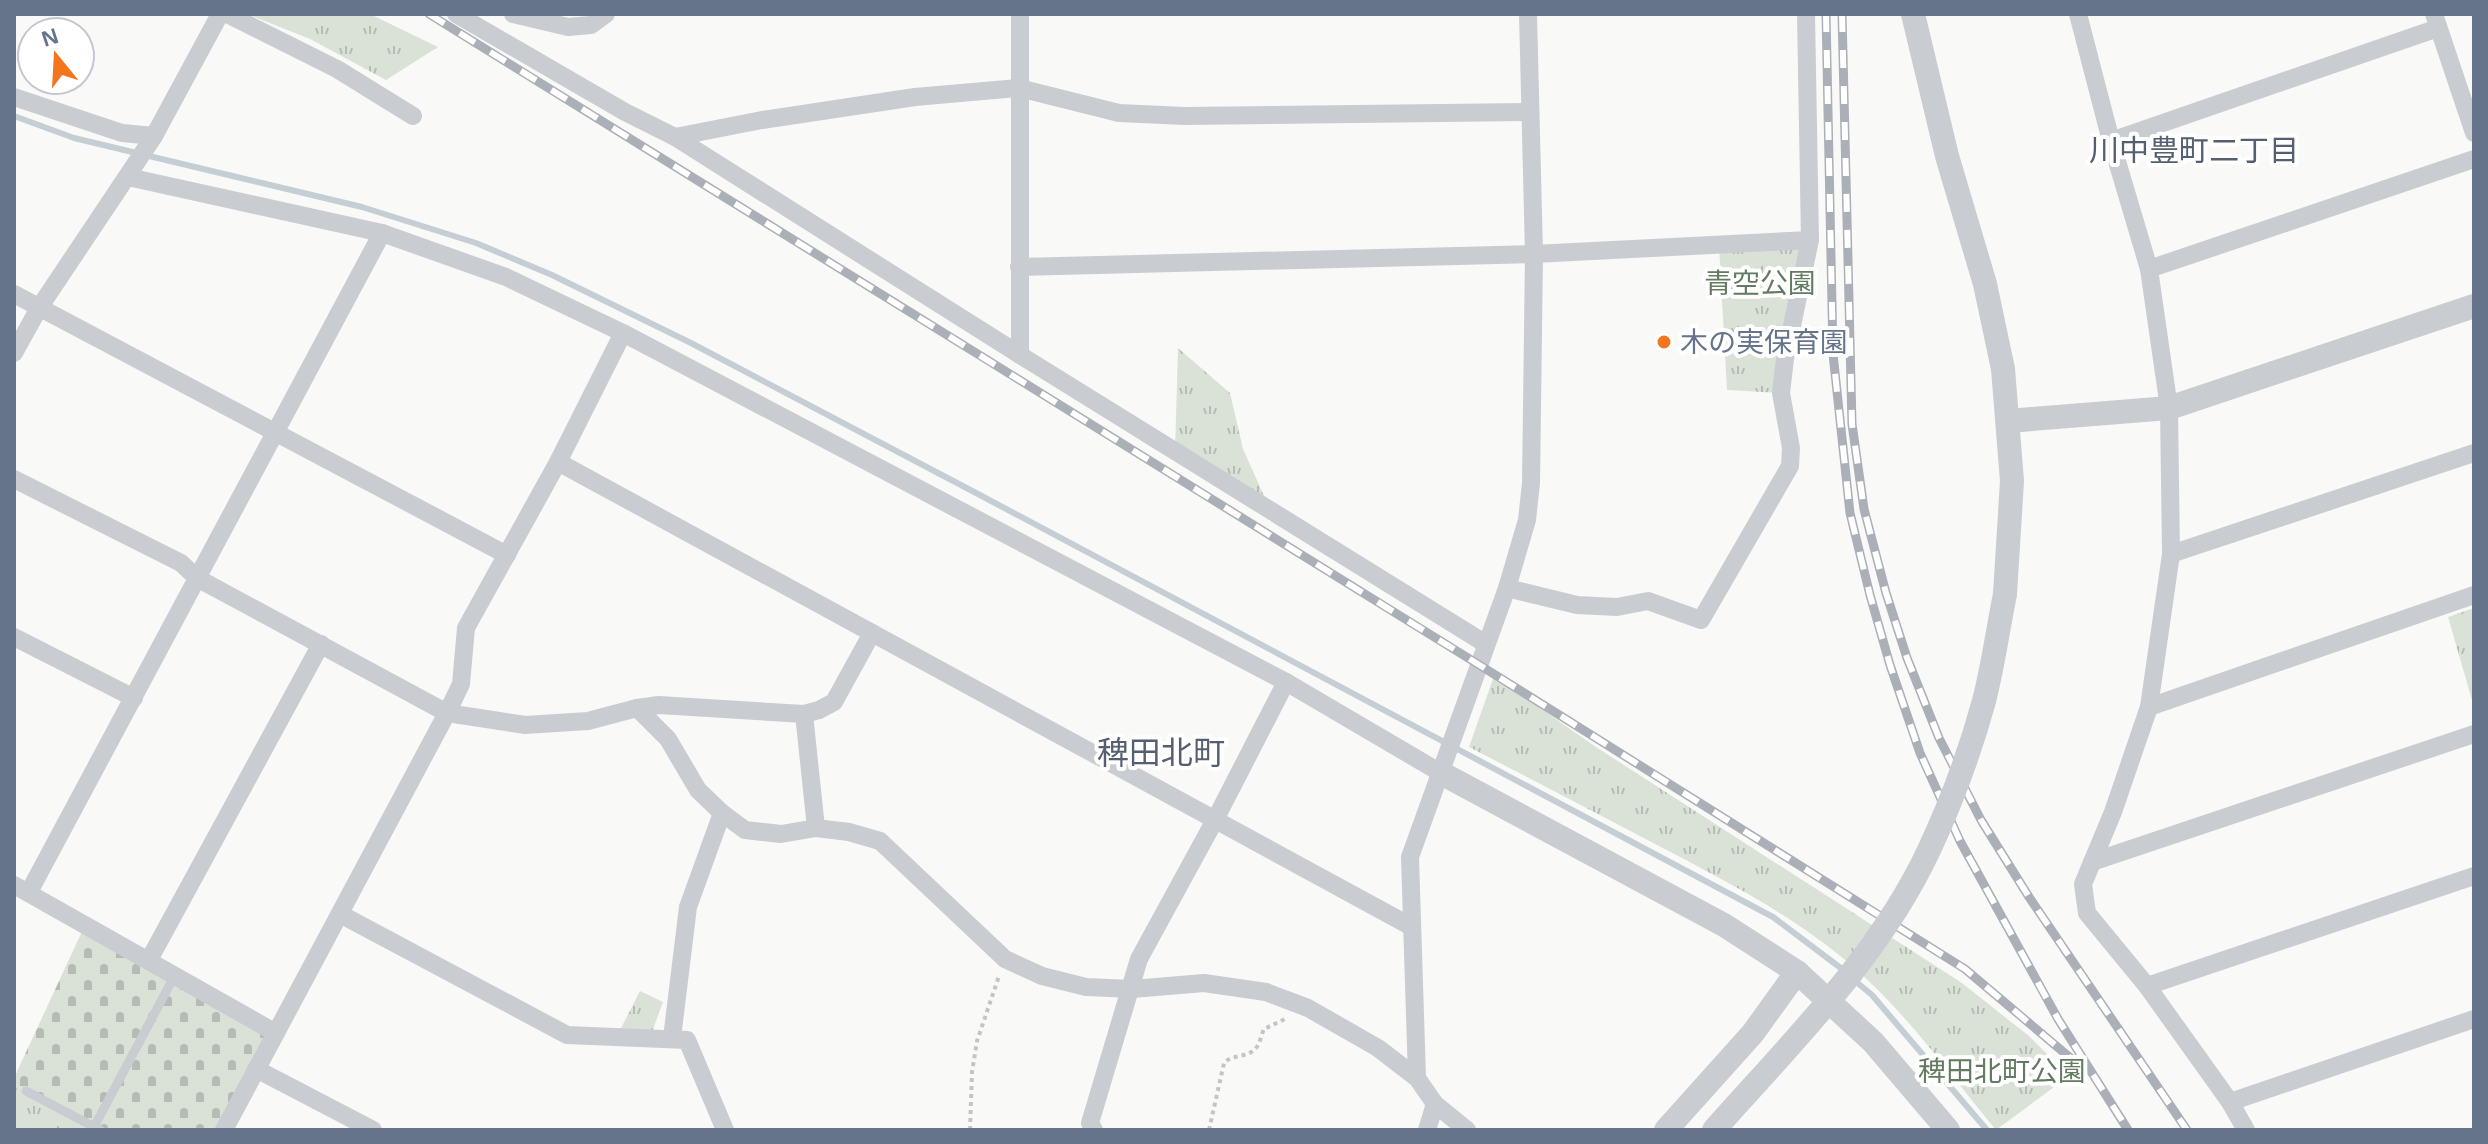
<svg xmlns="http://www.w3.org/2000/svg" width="2488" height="1144" font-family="Arial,'Noto Sans JP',sans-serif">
  <defs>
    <pattern id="cemetery-stones" width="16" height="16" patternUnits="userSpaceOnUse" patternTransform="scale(2)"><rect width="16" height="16" fill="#dae2d8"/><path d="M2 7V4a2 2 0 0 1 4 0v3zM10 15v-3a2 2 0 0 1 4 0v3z" fill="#b5bcb5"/></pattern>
    <pattern id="park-tufts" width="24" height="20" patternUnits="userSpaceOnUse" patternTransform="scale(2)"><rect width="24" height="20" fill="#dae2d8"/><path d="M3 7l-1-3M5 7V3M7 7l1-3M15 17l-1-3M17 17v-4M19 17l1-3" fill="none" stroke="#b5bcb5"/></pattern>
  </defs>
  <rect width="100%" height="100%" fill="#f9faf7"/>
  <path fill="url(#cemetery-stones)" d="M85 925 276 1033 224 1130H100L14 1084V1078Z"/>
  <g fill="url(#park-tufts)">
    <path d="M247 14H370L438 47 386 80 310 39Z"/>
    <path d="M1810 240 1781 393 1727 390 1719 246Z"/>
    <path d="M1178 348 1230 393 1243 449 1270 509 1175 450Z"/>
    <path d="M2474 608V707L2448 617Z"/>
    <path d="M1494 676 1596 747 1962 983 2029 1036 2069 1076 1996 1130C1952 1077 1911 1019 1860 973 1801 919 1729 883 1659 846 1596 813 1533 780 1469 747Z"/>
    <path d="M640 991 663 1002 652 1032 620 1030Z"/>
    <path d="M14 1084 100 1130H14Z"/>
  </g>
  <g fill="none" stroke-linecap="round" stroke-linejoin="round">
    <g stroke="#c6ced5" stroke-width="6">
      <path d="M14 116 74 138 362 207 476 243 552 275 691 343 978 494 1773 917 1846 972"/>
      <path d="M1854 980 1872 995 1987 1130"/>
    </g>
    <g stroke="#c2c4c7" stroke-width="4" stroke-dasharray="4 4" stroke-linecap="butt">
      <path d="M970 1130 972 1072 977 1041 999 976"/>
      <path d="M1209 1130 1224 1063C1232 1054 1248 1058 1256 1048 1260 1044 1261 1035 1264 1029L1285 1019"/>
    </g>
    <g stroke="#c9ccd1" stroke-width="9">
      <path d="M26 1091 100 1130"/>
      <path d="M94 1127 175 975"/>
    </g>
    <g stroke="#c9ccd1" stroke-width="18">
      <path d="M227 14 337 69 413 116"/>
      <path d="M456 14 625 112 675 137 1020 355 1486 644"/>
      <path d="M513 14 568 27 591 25 606 14"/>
      <path d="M1020 14V355"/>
      <path d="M2078 14 2111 141 2149 269 2169 408 2171 554 2149 707 2113 812 2083 884 2087 913 2147 986 2230 1102 2246 1130"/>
      <path d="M2434 14 2474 133"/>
      <path d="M14 97 122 133 154 136"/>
      <path d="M675 137 762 120 915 97 1019 88 1119 113 1185 116 1529 112"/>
      <path d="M2111 141 2438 28"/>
      <path d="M128 177 382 233 506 277 623 333 1286 682 1441 773"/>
      <path d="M1019 267 1534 254 1810 240"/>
      <path d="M2149 269 2474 159"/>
      <path d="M14 294 507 555"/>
      <path d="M14 353 39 308 154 136 220 14"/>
      <path d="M558 462C841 619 1128 770 1412 927"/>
      <path d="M14 479 181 563 197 578 447 713 525 725 588 721 637 708 668 739 698 790 722 813 745 830 781 834 816 828 849 832 880 841 1005 959 1042 976 1086 987 1132 989 1204 983 1266 992 1308 1008 1378 1048 1417 1078 1435 1104 1467 1130"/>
      <path d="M2171 554 2474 453"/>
      <path d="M1507 588 1577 605 1617 607 1648 601 1701 620 1790 466 1791 448 1781 393 1785 359 1810 240 1806 14"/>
      <path d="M14 637 134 698"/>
      <path d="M2149 707 2474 595"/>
      <path d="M637 708 659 705 804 714 819 710 834 702 872 633"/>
      <path d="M804 714 816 828"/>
      <path d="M2092 862 2474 734"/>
      <path d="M14 885 276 1033"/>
      <path d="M29 892 382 233"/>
      <path d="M340 914 567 1035 687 1040 725 1130"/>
      <path d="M149 960 321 644"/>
      <path d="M2147 986 2474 876"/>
      <path d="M672 1038 688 907 722 813"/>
      <path d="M256 1069 373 1130"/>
      <path d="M1417 1078 1410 857 1507 588 1527 520 1531 483 1534 254 1528 14"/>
      <path d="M2230 1102 2474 1019"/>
      <path d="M224 1130 447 713 461 684 466 628 558 462 623 333"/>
      <path d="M1094 1130 1090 1123 1139 959 1216 818 1286 682"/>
      <path d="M1427 1130 1435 1104"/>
    </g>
    <g stroke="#c9ccd1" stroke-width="24">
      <path d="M1913 14 1947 156 1985 284 2003 369 2012 481 2005 594"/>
      <path d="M2008 421 2169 408 2474 306"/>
      <path d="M1441 773 1724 925 1797 972 1873 1042 1948 1130"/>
      <path d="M1666 1130 1753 1033 1797 972"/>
    </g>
    <g stroke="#abafb7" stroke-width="9">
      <g id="rail">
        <path d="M429 14 1481 666 1965 969 2080 1066"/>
        <path d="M1826 14 1833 354 1850 513 1870 595 1890 665 1920 753 1960 841 2058 1019 2128 1130"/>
        <path d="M1842 14 1852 424 1864 509 1886 593 1907 658 1939 738 1981 820 2029 897 2187 1130"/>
      </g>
    </g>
    <use href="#rail" stroke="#fff" stroke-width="6" stroke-dasharray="18" stroke-linecap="butt"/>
    <path stroke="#c9ccd1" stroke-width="24" d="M1714 1130C1791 1043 1879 957 1929 850 1951 803 1970 752 1984 701 1993 666 1998 629 2005 594"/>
  </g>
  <circle fill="#f3761e" stroke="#fff" stroke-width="3" cx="1664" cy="342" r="8"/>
  <g text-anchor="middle" stroke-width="8" stroke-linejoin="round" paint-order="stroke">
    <g font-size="28" fill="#627b61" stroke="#fff">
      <text x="1760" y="293">青空公園</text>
      <text x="2002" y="1081">稗田北町公園</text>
    </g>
    <g font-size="28" fill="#66748b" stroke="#fff" text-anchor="start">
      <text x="1680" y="352">木の実保育園</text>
    </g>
    <g font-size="30" fill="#555f6f" stroke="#fff">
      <text x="2194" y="161">川中豊町二丁目</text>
    </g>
    <g font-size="32" fill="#555f6f" stroke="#fff">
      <text x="1161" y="764">稗田北町</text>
    </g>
  </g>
  <rect width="2488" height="1144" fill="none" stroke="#66748b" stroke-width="32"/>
  <g transform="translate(56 56) rotate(342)"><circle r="38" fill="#ffffff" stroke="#c2c7d1" stroke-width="2"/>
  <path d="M0-6L14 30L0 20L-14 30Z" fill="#f3761e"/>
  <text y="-12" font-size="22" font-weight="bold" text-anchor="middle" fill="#66748b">N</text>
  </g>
</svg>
